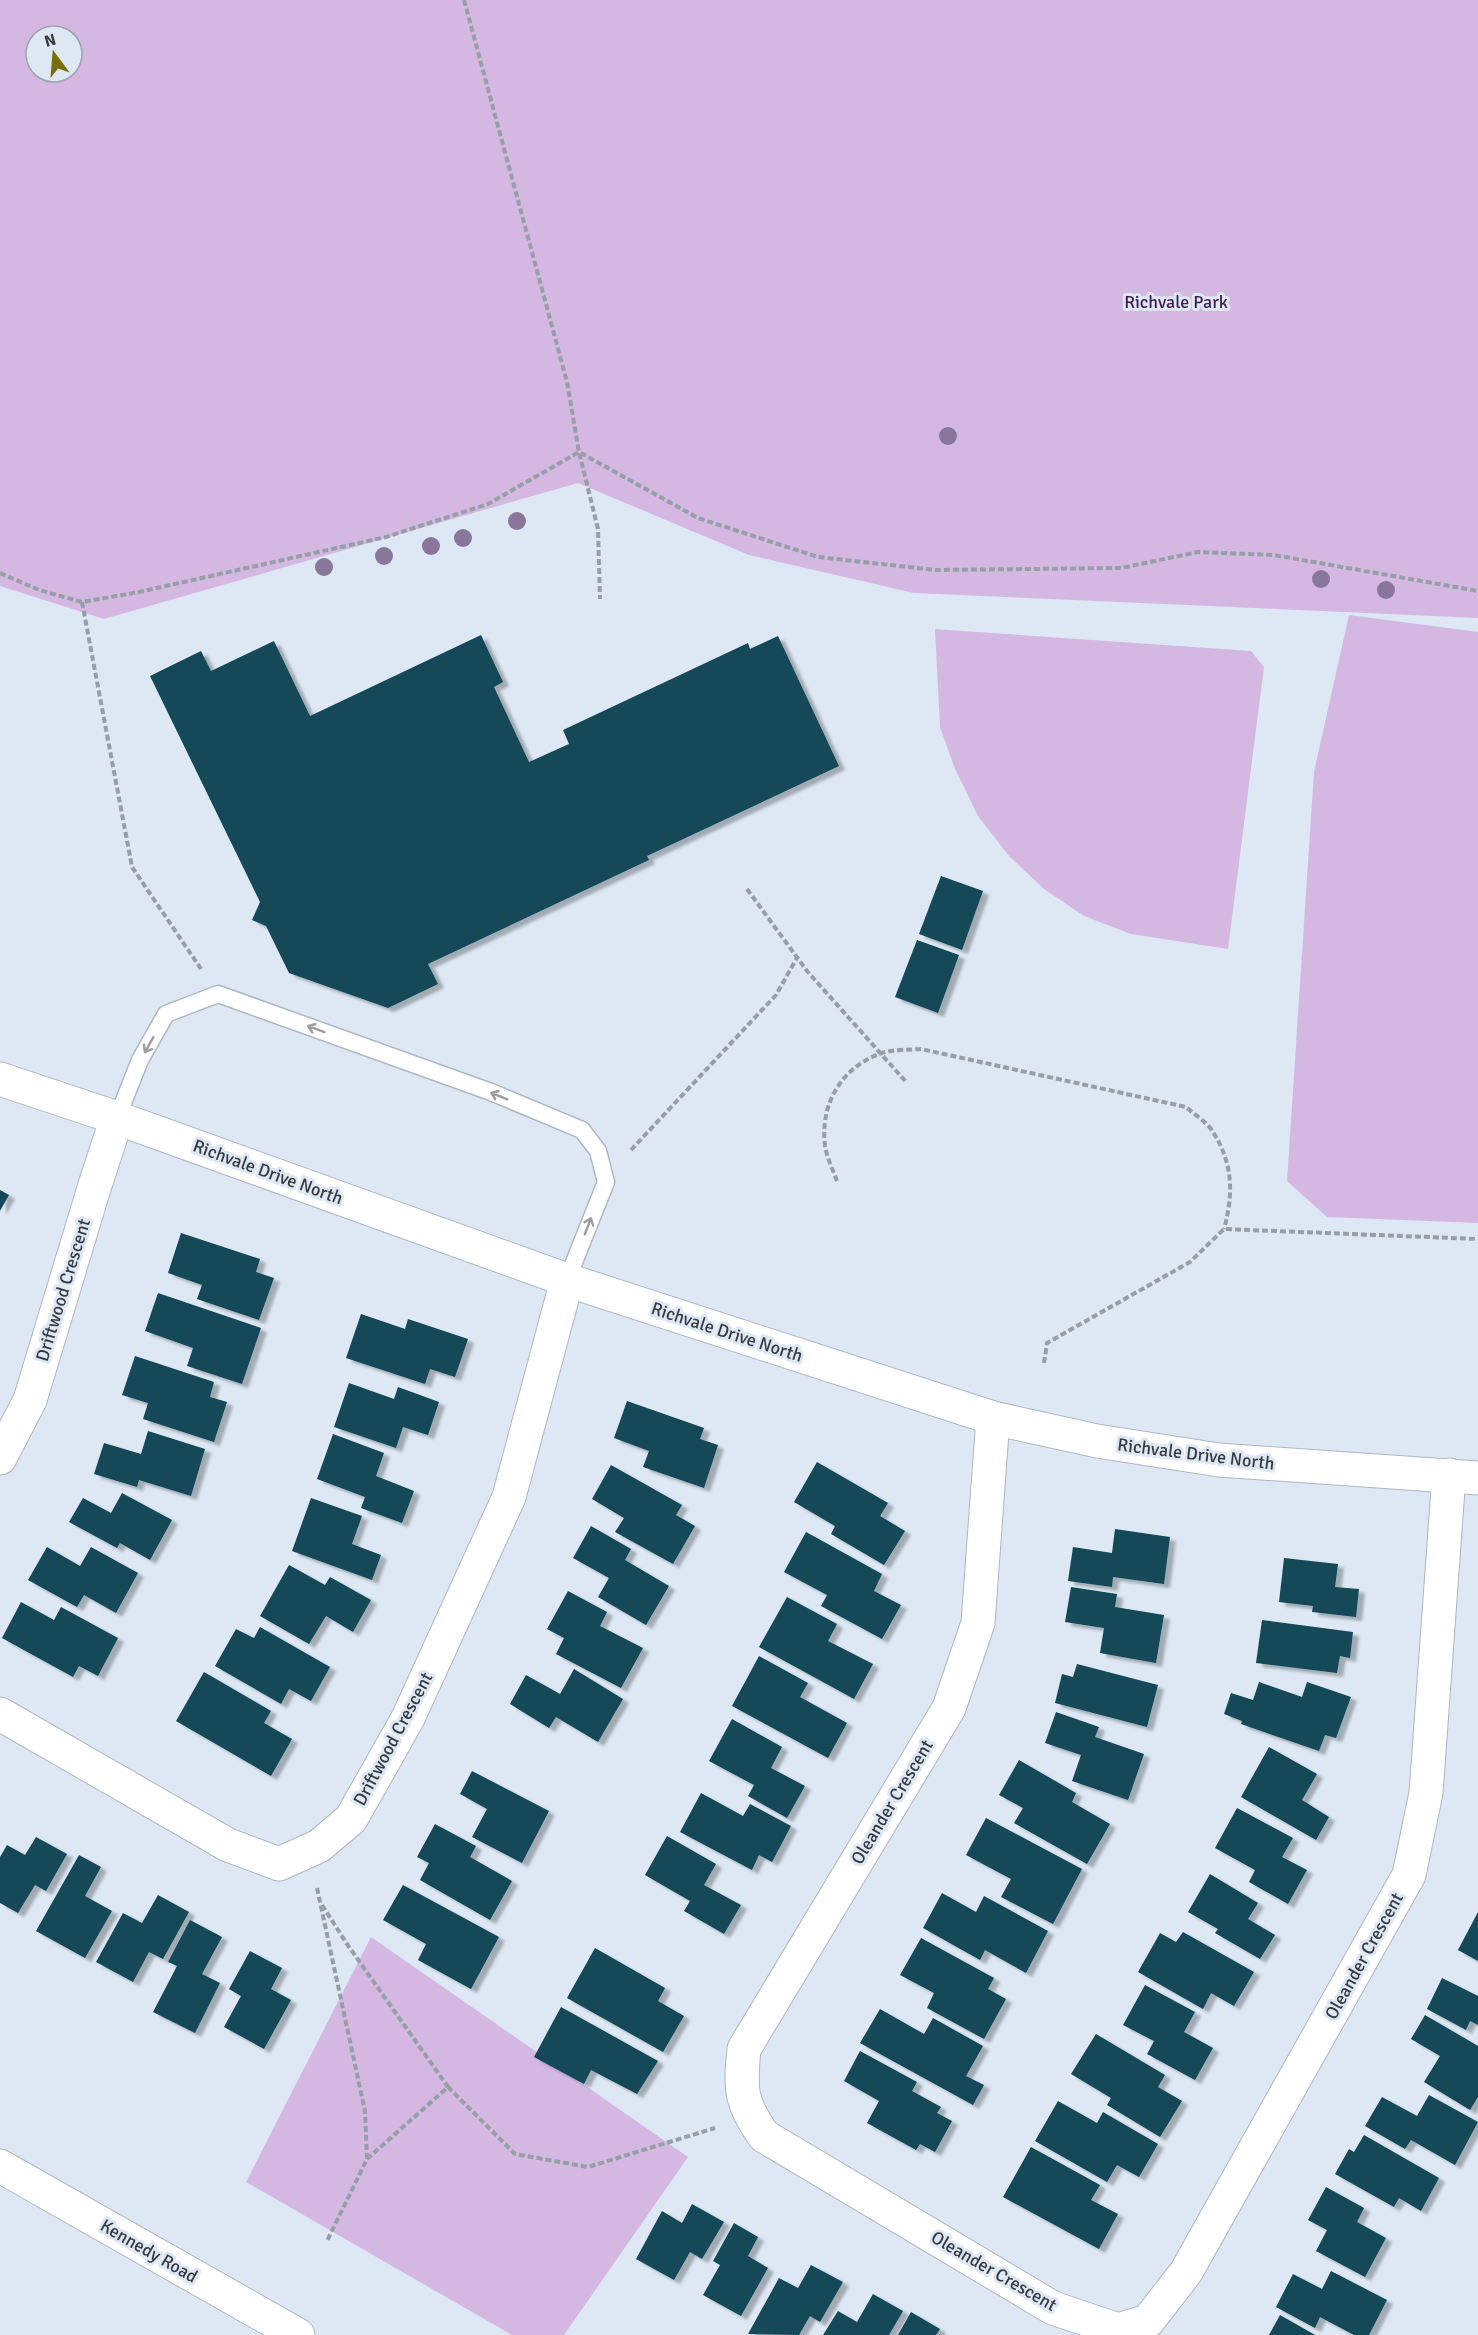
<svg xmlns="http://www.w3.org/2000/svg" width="1478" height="2335" font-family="Signika,sans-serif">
  <defs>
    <filter id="shadow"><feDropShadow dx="6" dy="4" stdDeviation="1.5" flood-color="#0004"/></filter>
  </defs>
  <rect width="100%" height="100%" fill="#dde8f4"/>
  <g fill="#d4b8e2" fill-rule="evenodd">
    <path d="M0 0H1478V618L914 593 749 555 578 483 104 619 0 586ZM36 36H72V72H36Z"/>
    <path d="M1349 615 1478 632V1223L1327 1217 1287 1181 1314 772Z"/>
    <path d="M935 629 1251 651 1264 667 1228 949 1131 934 1084 916 1044 889 1009 856 978 816 955 769 940 727Z"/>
    <path d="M371 1937 688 2157 564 2335H512L246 2182Z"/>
  </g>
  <g fill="#124858" filter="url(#shadow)">
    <path d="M481 635 503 682 494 687 529 762 569 744 563 730 748 643 750 649 778 636 839 766 647 856 649 860 428 964 438 984 388 1008 289 973 266 926 252 920 260 902 150 676 201 651 211 671 274 641 310 716Z"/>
    <path d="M941 876 983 891 962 950 919 934Z"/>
    <path d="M917 940 959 955 938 1013 895 997Z"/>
    <path d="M0 1190 9 1195 0 1211Z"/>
    <path d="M181 1233 260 1259 256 1272 274 1278 259 1320 197 1299 202 1285 168 1273Z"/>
    <path d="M158 1293 261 1328 242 1384 187 1366 193 1348 145 1331Z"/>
    <path d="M361 1314 405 1329 408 1319 468 1339 455 1377 430 1369 425 1384 346 1358Z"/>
    <path d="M135 1356 214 1382 210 1397 227 1402 214 1442 143 1419 148 1403 122 1395Z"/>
    <path d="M349 1383 394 1399 398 1387 439 1402 428 1435 403 1427 396 1448 334 1427Z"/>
    <path d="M627 1401 704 1428 700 1439 718 1445 704 1488 643 1467 649 1451 614 1438Z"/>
    <path d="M148 1431 205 1449 191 1496 139 1480 137 1487 94 1474 104 1443 141 1454Z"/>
    <path d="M333 1434 384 1453 376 1476 414 1491 402 1523 361 1508 365 1497 317 1479Z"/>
    <path d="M817 1462 888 1503 880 1516 905 1531 884 1565 831 1534 835 1526 794 1502Z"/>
    <path d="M611 1465 682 1505 676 1515 695 1526 673 1564 615 1532 624 1518 592 1499Z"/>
    <path d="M122 1493 172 1520 150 1560 120 1543 117 1548 69 1522 83 1498 111 1513Z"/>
    <path d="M311 1498 362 1516 352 1544 381 1555 372 1580 292 1551Z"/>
    <path d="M591 1526 631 1549 625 1560 669 1586 646 1625 598 1597 609 1578 573 1558Z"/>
    <path d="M1115 1529 1170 1537 1164 1584 1113 1577 1112 1587 1068 1581 1073 1547 1112 1553Z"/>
    <path d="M806 1532 882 1574 874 1591 901 1605 882 1639 821 1606 827 1595 784 1572Z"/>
    <path d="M47 1547 80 1566 91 1547 138 1573 116 1613 84 1595 77 1607 28 1580Z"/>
    <path d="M1284 1558 1338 1564 1335 1587 1359 1589 1356 1617 1312 1612 1313 1606 1279 1602Z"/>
    <path d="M289 1565 325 1585 330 1577 371 1600 353 1632 326 1616 309 1644 260 1616Z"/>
    <path d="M1071 1587 1117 1594 1115 1607 1164 1615 1156 1663 1100 1653 1104 1628 1065 1622Z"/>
    <path d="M568 1591 607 1612 600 1626 643 1648 621 1688 556 1654 564 1638 547 1629Z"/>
    <path d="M787 1597 837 1624 828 1641 873 1664 854 1699 759 1647Z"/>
    <path d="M21 1602 54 1620 61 1607 118 1638 98 1676 79 1666 73 1677 2 1638Z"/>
    <path d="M1262 1620 1353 1632 1350 1658 1340 1656 1337 1673 1256 1663Z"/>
    <path d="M260 1627 330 1667 311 1701 289 1689 281 1704 215 1666 236 1629 254 1638Z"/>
    <path d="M759 1656 808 1683 800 1697 847 1723 828 1758 732 1706Z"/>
    <path d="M1077 1664 1158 1685 1147 1727 1055 1703 1062 1674 1073 1677Z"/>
    <path d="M574 1669 623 1699 598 1742 556 1717 549 1728 510 1704 526 1675 560 1694Z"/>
    <path d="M204 1672 271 1711 264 1723 292 1739 271 1776 176 1721Z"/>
    <path d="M1259 1682 1302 1697 1307 1682 1351 1697 1336 1738 1325 1735 1319 1751 1241 1724 1242 1721 1224 1714 1231 1693 1253 1700Z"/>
    <path d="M1056 1712 1099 1727 1095 1737 1144 1754 1128 1800 1072 1781 1081 1755 1045 1743Z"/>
    <path d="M732 1719 782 1747 771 1768 805 1786 787 1818 748 1796 754 1785 709 1761Z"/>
    <path d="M1269 1747 1317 1774 1302 1800 1329 1817 1316 1840 1241 1797Z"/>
    <path d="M1019 1760 1076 1793 1072 1802 1110 1824 1087 1864 1014 1823 1023 1808 999 1795Z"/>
    <path d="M472 1771 549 1811 522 1863 472 1837 487 1809 460 1794Z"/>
    <path d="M701 1793 743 1816 750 1804 791 1826 772 1862 759 1855 752 1870 680 1832Z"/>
    <path d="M1237 1808 1293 1838 1282 1857 1307 1870 1288 1904 1249 1882 1255 1870 1215 1848Z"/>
    <path d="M986 1818 1082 1869 1053 1924 1001 1897 1011 1879 966 1855Z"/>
    <path d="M435 1824 476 1846 470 1857 512 1881 490 1920 420 1880 429 1863 417 1857Z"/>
    <path d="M667 1836 716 1864 704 1885 741 1905 724 1934 684 1911 690 1901 645 1875Z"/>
    <path d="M36 1837 67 1854 46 1891 35 1885 18 1913 0 1903V1857L7 1845 25 1855Z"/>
    <path d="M79 1855 101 1867 85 1896 112 1911 85 1958 36 1931Z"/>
    <path d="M1210 1874 1258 1903 1248 1919 1275 1935 1260 1959 1215 1933 1218 1929 1188 1912Z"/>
    <path d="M403 1885 499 1937 471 1989 418 1960 426 1944 383 1920Z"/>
    <path d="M942 1893 976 1912 984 1896 1048 1931 1026 1973 985 1950 980 1960 923 1928Z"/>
    <path d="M158 1895 189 1912 163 1959 149 1952 133 1982 96 1962 123 1913 142 1923Z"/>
    <path d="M1478 1912V1961L1458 1950Z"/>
    <path d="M190 1920 222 1937 202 1974 220 1983 195 2033 153 2012 177 1966 168 1962Z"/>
    <path d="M1183 1932 1254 1972 1234 2006 1211 1993 1203 2009 1138 1972 1160 1933 1176 1942Z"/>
    <path d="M921 1938 994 1978 988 1989 1006 1999 984 2039 927 2008 934 1993 900 1975Z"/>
    <path d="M595 1948 665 1988 658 2001 684 2016 663 2052 567 1998Z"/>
    <path d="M250 1951 282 1968 271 1989 291 2000 264 2049 224 2027 241 1996 229 1989Z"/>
    <path d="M1442 1978 1478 1996V2025L1470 2021 1466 2030 1427 2009Z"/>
    <path d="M1145 1985 1195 2012 1184 2032 1213 2048 1195 2080 1147 2054 1154 2041 1123 2025Z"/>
    <path d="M561 2007 658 2061 637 2094 591 2070 584 2084 534 2057Z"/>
    <path d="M880 2009 924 2034 933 2018 983 2046 966 2076 984 2085 973 2105 860 2043Z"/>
    <path d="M1425 2015 1478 2046V2097L1470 2110 1424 2082 1440 2056 1411 2039Z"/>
    <path d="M1096 2034 1165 2075 1158 2087 1182 2101 1160 2137 1107 2105 1111 2098 1071 2074Z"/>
    <path d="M860 2051 917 2082 912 2091 941 2107 937 2113 952 2121 935 2152 920 2144 916 2150 867 2123 879 2101 844 2081Z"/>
    <path d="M1429 2095 1478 2122 1455 2165 1411 2140 1405 2149 1365 2126 1382 2097 1417 2116Z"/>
    <path d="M1058 2101 1097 2123 1103 2112 1158 2144 1139 2177 1117 2165 1107 2182 1035 2141Z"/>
    <path d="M1364 2135 1439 2178 1421 2211 1399 2198 1394 2207 1335 2174 1349 2149 1354 2152Z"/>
    <path d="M1031 2147 1100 2185 1091 2200 1118 2214 1099 2249 1003 2197Z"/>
    <path d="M1326 2187 1364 2208 1357 2222 1386 2238 1365 2277 1316 2251 1327 2230 1308 2220Z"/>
    <path d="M692 2204 724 2222 702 2259 690 2252 674 2280 636 2259 662 2211 682 2223Z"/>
    <path d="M734 2223 758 2237 748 2256 768 2268 741 2316 703 2295 720 2265 713 2261Z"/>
    <path d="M811 2265 843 2282 820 2322 810 2316 799 2335 748 2334 779 2278 798 2288Z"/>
    <path d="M1331 2271 1387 2300 1369 2335H1354L1320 2317 1315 2328 1276 2307 1293 2274 1322 2289Z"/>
    <path d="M873 2294 903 2311 889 2335H823L838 2311 857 2322Z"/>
    <path d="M911 2312 940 2329 936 2335H898Z"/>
    <path d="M1280 2315 1315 2335H1269Z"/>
  </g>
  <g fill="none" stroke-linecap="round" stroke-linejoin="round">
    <g stroke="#adb7c3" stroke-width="19">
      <path id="service" d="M117 1118 140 1060 166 1014 218 994 491 1092 582 1130 598 1151 606 1182 567 1280"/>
    </g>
    <g stroke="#adb7c3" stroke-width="35">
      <g id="minor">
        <path d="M993 1418 978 1623 949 1708 744 2049C740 2089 740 2102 764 2136L1053 2308 1118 2330 1148 2321 1186 2272 1409 1875 1426 1793 1449 1475"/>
        <path d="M0 1458 30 1400 95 1185 117 1118"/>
        <path d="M0 1714 228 1845 279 1864 319 1846 351 1819 408 1718 509 1497 567 1280"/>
      </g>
    </g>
    <g stroke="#adb7c3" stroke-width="35">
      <path id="tertiary" d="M0 1079 117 1118 567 1280 993 1418 1097 1441 1219 1460 1478 1478"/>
    </g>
    <g stroke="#adb7c3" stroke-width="35">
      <path id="secondary" d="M0 2166 298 2335"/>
    </g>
    <g stroke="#969ea7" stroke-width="4" stroke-dasharray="6 3" stroke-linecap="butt">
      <path d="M464 0 567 382 579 452 598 529 600 599"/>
      <path d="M0 573 39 590 82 602 139 592 386 537 488 504 579 452 698 518 818 557 936 570 1121 568 1198 552 1274 555 1478 591"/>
      <path d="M82 602 132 867 201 969"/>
      <path d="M747 889 807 971 907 1083"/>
      <path d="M631 1150 776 995 798 956"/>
      <path d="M837 1181C833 1170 827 1158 825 1146 820 1105 840 1069 879 1054 891 1049 908 1050 921 1049L1186 1107C1194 1114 1205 1121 1211 1129 1233 1161 1234 1193 1224 1229"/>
      <path d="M1044 1363 1047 1343 1190 1262 1224 1229 1478 1239"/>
      <path d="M317 1888 365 2111 367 2159 327 2241"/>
      <path d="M322 1905 347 1944 448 2087"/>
      <path d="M367 2159 448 2087 515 2154 588 2167 715 2128"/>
    </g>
    <use href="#service" stroke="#fff" stroke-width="16"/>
    <use href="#minor" stroke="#fff" stroke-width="33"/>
    <use href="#tertiary" stroke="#fff" stroke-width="33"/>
    <use href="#secondary" stroke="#fff" stroke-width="33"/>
  </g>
  <g fill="#88769b">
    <circle cx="948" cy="436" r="9"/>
    <circle cx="517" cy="521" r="9"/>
    <circle cx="463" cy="538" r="9"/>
    <circle cx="431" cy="546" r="9"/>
    <circle cx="384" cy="556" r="9"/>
    <circle cx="324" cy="567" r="9"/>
    <circle cx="1321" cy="579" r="9"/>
    <circle cx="1386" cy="590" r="9"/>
  </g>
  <defs><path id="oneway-shaft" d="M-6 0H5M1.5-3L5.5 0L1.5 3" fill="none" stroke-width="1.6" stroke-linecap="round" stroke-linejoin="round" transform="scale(1.5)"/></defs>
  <g stroke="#9b9da0">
    <use href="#oneway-shaft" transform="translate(316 1029) rotate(-160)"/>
    <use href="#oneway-shaft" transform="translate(149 1045) rotate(119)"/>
    <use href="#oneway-shaft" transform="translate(499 1096) rotate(-158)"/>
    <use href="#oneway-shaft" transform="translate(588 1226) rotate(-69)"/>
  </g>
  <g text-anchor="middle" stroke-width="6" stroke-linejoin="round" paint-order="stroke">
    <g font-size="18" fill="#421953" stroke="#dde8f4">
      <text x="1176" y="308">Richvale Park</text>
    </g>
    <g font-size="18" fill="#373b40" stroke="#dde8f4">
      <text transform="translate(268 1172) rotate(20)" y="6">Richvale Drive North</text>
      <text transform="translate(63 1290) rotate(-73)" y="6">Driftwood Crescent</text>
      <text transform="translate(727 1332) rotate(18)" y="6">Richvale Drive North</text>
      <text transform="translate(1196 1454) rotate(7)" y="6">Richvale Drive North</text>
      <text transform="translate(393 1739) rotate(-62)" y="6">Driftwood Crescent</text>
      <text transform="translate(892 1802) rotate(-59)" y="6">Oleander Crescent</text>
      <text transform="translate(1364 1956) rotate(-61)" y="6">Oleander Crescent</text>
      <text transform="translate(149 2251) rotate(30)" y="6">Kennedy Road</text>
      <text transform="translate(994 2271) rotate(30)" y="6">Oleander Crescent</text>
    </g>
  </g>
  <g transform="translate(54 54) rotate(344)"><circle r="28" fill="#dde8f4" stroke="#9ba3ac" stroke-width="1.5"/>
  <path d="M0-4.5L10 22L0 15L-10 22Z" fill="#796d08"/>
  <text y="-9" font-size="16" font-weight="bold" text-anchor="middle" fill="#373b40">N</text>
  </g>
</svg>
